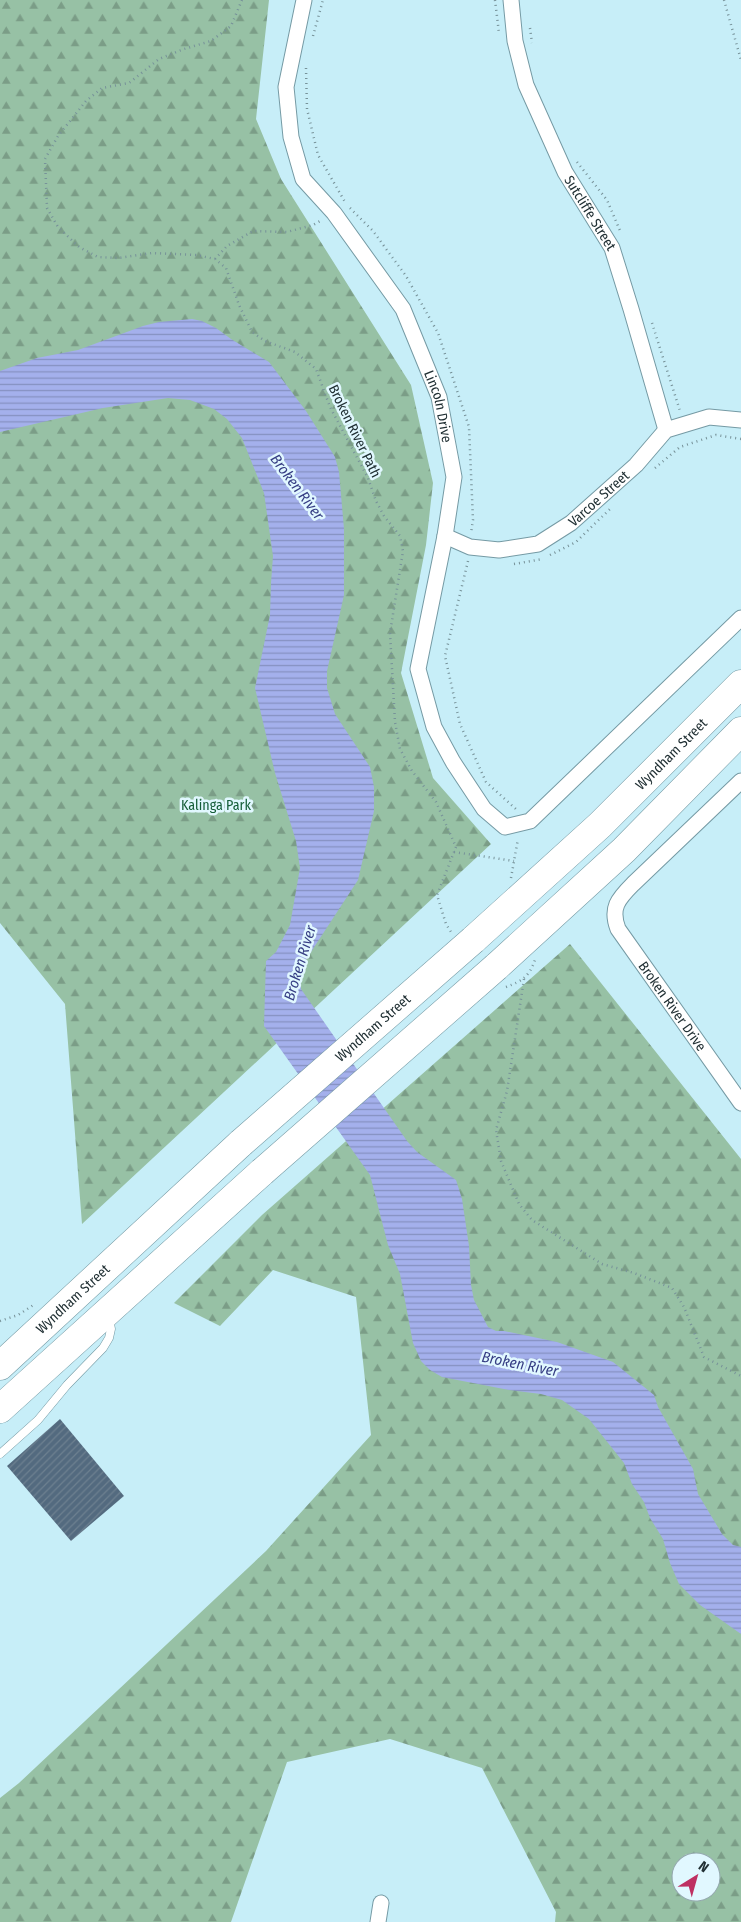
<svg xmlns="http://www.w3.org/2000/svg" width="741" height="1922" font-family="'Fira Sans Condensed',sans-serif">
  <defs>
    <pattern id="forest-firs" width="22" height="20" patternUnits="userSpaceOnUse" patternTransform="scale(1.25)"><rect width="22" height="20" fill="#97c1a5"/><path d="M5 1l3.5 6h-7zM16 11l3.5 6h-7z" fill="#7b9d87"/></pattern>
    <pattern id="water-rules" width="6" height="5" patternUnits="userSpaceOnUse" patternTransform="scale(1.25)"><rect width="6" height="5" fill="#a4b0ec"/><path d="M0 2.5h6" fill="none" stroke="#8590c0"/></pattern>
    <pattern id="building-hatch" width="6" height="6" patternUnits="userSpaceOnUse" patternTransform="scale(1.25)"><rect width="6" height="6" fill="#536a7f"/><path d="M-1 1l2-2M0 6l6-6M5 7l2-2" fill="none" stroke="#6d8090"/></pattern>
  </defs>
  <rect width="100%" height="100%" fill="#c7eef8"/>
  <g fill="url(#forest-firs)" fill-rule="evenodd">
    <path d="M0 0H269L256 119 281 179 411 385 433 483 426 545 401 673 433 778 491 844 82 1224 65 1004 0 923Z"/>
    <path d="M570 944 741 1159V1922H555L556 1912 482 1768 390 1739 287 1762 231 1922H0V1798L19 1783 266 1551 371 1435 356 1297 273 1270 220 1326 174 1303 262 1215ZM681 1862H711V1892H681Z"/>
  </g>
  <path fill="url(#water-rules)" d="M192 319 202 321 216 328 231 339 269 362 306 411 335 457 339 472 344 529V595L327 671V688L335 714 370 767 374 787V811L358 880 307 958 301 972V989L407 1141 417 1152 456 1180 462 1199 469 1246 471 1285 474 1300 488 1327 496 1331H504L557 1342 613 1362 654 1395 658 1407 693 1469 698 1494 722 1534 733 1545 741 1547V1634L700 1605 679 1584 670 1563 663 1539 650 1518 644 1502 632 1484 624 1463 589 1419 562 1400 541 1394 509 1390 442 1377 430 1370 421 1361 413 1343 400 1274 388 1245 370 1175 264 1026 266 961 276 952 290 925 300 868 296 841 275 773 255 688 270 615 271 583 273 556 264 493 242 438 227 419 214 409 190 400 168 398 103 408 0 432V371L37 358 78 350 143 326 159 322Z"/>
  <path fill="url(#building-hatch)" d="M60 1419 124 1496 71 1541 7 1466Z"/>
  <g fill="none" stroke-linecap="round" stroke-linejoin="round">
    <g stroke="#759aa4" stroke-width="9">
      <path id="lane" d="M0 1454 38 1420 67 1385 103 1348 109 1338 111 1329 109 1319"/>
    </g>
    <g stroke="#759aa4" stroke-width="17">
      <g id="street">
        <path id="s1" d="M304 0 286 87 291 137 303 179 334 213 403 309 439 397 454 477 445 536 418 669 434 727 453 762 484 809 505 827 530 821 741 618"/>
        <path id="s2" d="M511 0 515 41 526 85 565 172 612 248 631 309 666 430"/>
        <path id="s3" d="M445 536 470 547 499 550 538 544 571 523 636 465 666 430 709 417 741 420"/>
        <path id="s4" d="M741 781 633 884C618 899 610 908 618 929L741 1103"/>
        <path d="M378 1922 381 1903"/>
      </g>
    </g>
    <g stroke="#759aa4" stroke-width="29">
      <g id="highway">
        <path id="s5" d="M473 940 600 825 741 684"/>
        <path d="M496 967 624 850 741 731"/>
        <path id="s6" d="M0 1366 241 1143"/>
        <path d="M0 1409 262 1172"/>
      </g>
    </g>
    <g stroke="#779299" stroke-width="2.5" stroke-dasharray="1 4" stroke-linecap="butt">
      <path d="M242 0 231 26 211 41 184 49 159 59 129 83 102 88 86 101 58 136 45 159 47 208 58 227 79 247 98 257 118 258 152 253 196 255 215 259 226 268 239 305 252 332 265 341 295 352 316 369 330 407 368 478 376 501 384 516 400 536 403 551 390 633 395 722 400 749 412 771 436 802 456 847 437 895 446 924 451 932"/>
      <path d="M495 0 499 33"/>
      <path d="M724 0 741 60"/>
      <path d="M530 28 532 43"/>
      <path d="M313 36 323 0"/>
      <path d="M306 68 307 109 318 155 345 202"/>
      <path d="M577 162 607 200 621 233"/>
      <path d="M350 208 373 231 406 276 438 333 469 427 473 520 471 533"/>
      <path d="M215 259 227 246 253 231 287 232 313 225 322 220"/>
      <path d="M652 323 680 411"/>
      <path d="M655 468 680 447 716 435 741 439"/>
      <path d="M550 555 576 542 610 509"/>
      <path d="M468 561 445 656 460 724 486 782 517 810"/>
      <path d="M514 564 543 559"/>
      <path d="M454 852 514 861"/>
      <path d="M511 878 518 839"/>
      <path d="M524 979 507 1091 496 1130 501 1161 519 1204 532 1220 602 1264 634 1273 672 1288 684 1307 704 1357 741 1376"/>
      <path d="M506 987C522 981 529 977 535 960"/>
      <path d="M0 1321 18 1315 35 1304"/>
    </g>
    <use href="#lane" stroke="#fff" stroke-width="8"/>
    <use href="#street" stroke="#fff" stroke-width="15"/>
    <use href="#highway" stroke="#fff" stroke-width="28"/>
    <g stroke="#759aa4" stroke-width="29" stroke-linecap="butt">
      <g id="highway-bridge">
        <path id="s7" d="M241 1143 473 940"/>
        <path d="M262 1172 496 967"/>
      </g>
    </g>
    <use href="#highway-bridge" stroke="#fff" stroke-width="28"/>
  </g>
  <g text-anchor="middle" stroke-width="5" stroke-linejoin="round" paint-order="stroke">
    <g font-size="14" fill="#213034" stroke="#e1f8ff">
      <text dy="5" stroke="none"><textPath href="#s2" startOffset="230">Sutcliffe Street</textPath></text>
      <text dy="5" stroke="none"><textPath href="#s1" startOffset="451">Lincoln Drive</textPath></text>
      <text transform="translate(355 431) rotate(64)" y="5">Broken River Path</text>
      <text dy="5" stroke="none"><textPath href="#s3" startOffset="172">Varcoe Street</textPath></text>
      <text dy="5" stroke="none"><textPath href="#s5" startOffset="272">Wyndham Street</textPath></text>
      <text dy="5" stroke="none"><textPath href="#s4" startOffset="295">Broken River Drive</textPath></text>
      <text dy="5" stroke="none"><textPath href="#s7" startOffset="175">Wyndham Street</textPath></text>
      <text dy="5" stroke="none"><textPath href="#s6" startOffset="99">Wyndham Street</textPath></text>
    </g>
    <g font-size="14" fill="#155d38" stroke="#e1f8ff">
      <text x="216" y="810">Kalinga Park</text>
    </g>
    <g font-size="15" font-style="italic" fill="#363e84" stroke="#e1f8ff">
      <text transform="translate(297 487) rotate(53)" y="5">Broken River</text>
      <text transform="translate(300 963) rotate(-73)" y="5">Broken River</text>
      <text transform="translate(520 1364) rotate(11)" y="5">Broken River</text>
    </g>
  </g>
  <g transform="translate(696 1877) rotate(37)"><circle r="24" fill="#e1f8ff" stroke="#94a8ae"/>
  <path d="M0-4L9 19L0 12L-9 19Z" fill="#be3062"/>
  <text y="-8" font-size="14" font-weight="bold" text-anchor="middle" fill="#213034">N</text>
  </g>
</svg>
